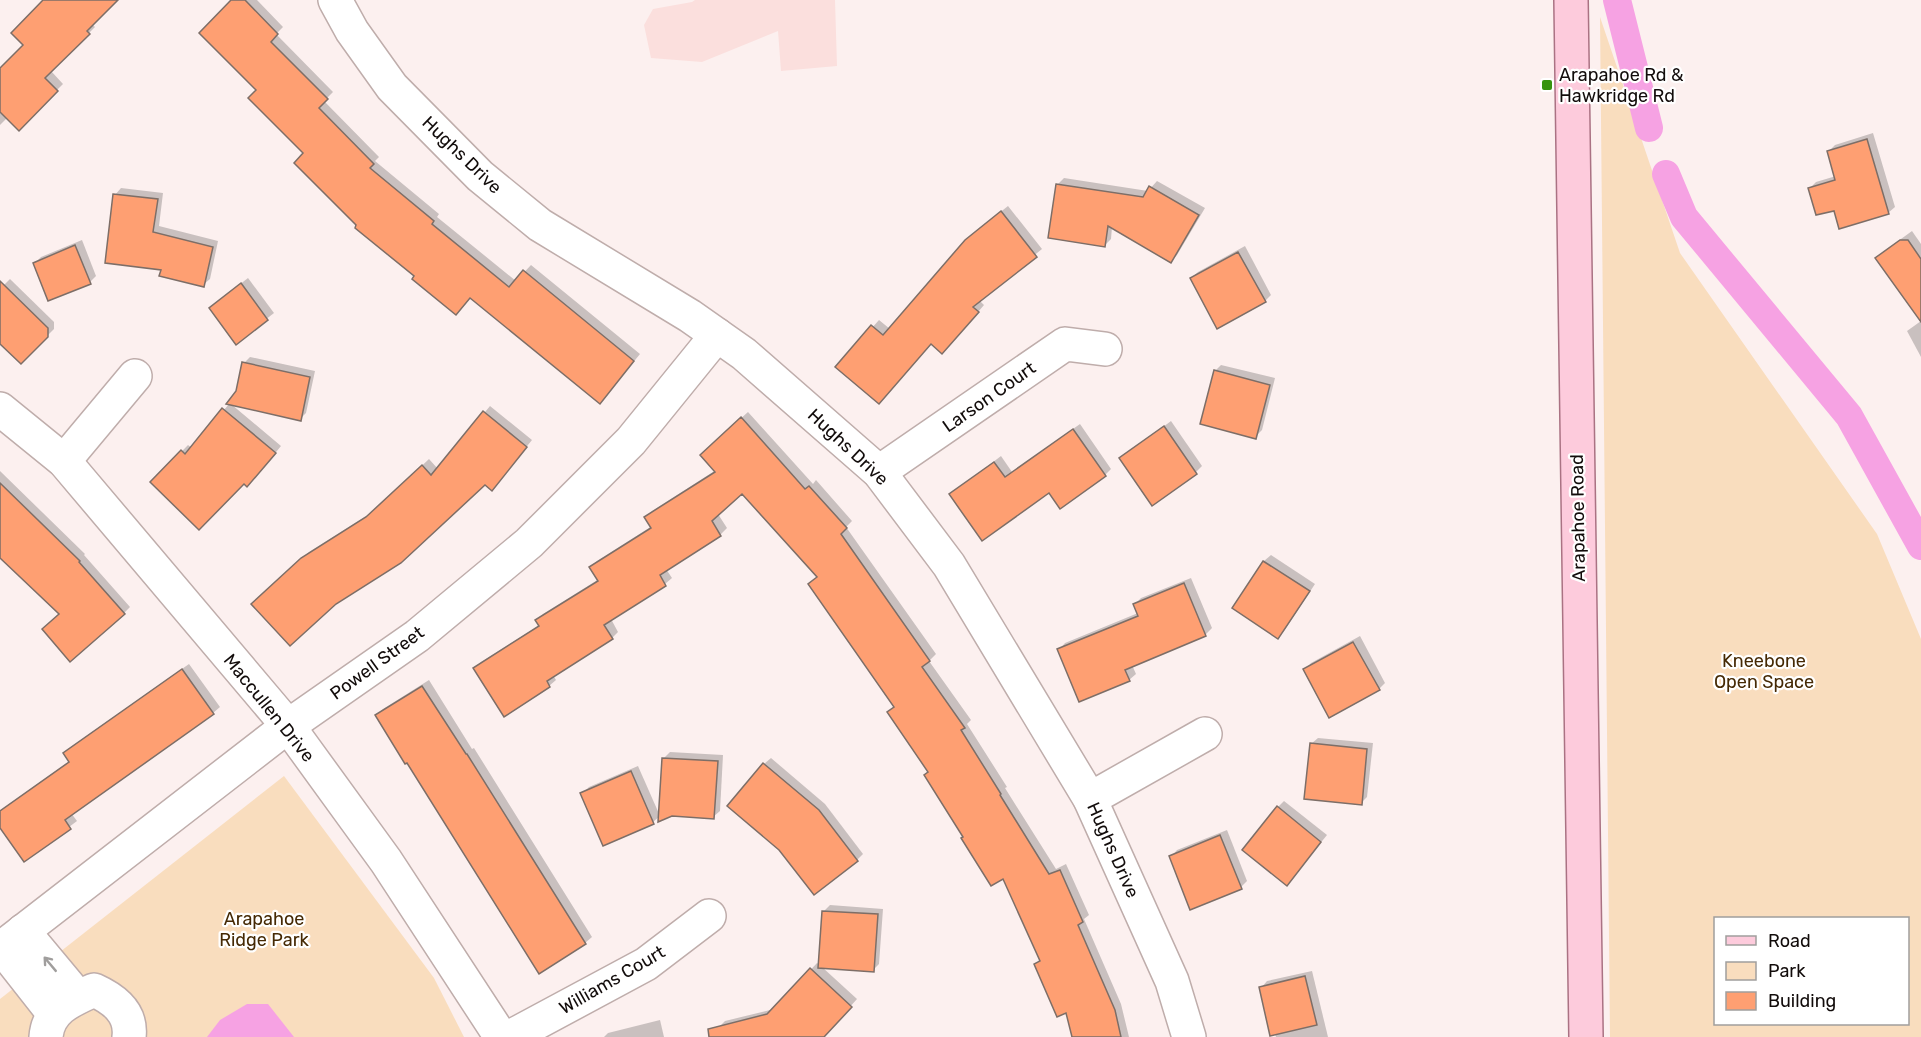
<svg xmlns="http://www.w3.org/2000/svg" width="1921" height="1037" font-family="Rubik,sans-serif">
  <rect width="100%" height="100%" fill="#fcf0ef"/>
  <path fill="#fbdfdd" d="M695 0H835L837 66 781 71 778 31 702 62 651 58 644 25 653 9 692 2Z"/>
  <g fill="#f9ddbe" fill-rule="evenodd">
    <path d="M1600 17 1680 253 1877 534 1921 639V1037H1610ZM1908 918V1024H1716V918Z"/>
    <path d="M284 776 434 978 464 1037H0V999Z"/>
  </g>
  <path fill="#f6a2e3" d="M247 1004H268L294 1037H207L220 1020Z"/>
  <g fill="#0003">
    <path d="M45 0H116L92 24 95 27 51 71 63 84 19 128 8 117 0 125V70L25 45Z"/>
    <path d="M233 0H257L283 27 276 34 333 92 324 101 379 157 375 161 439 214 437 217 516 281 531 265 640 354 606 396 471 297 416 276 358 225 258 90Z"/>
    <path d="M1873 133 1895 207 1888 213 1835 209 1810 188 1816 182 1836 176 1829 151 1835 145Z"/>
    <path d="M1064 178 1148 191 1157 181 1205 208 1177 255 1171 261 1112 227 1111 239 1104 246 1050 237 1058 184Z"/>
    <path d="M121 188 163 193 159 226 218 241 210 279 203 285 163 268 115 195Z"/>
    <path d="M1008 206 1042 249 979 300 984 305 949 346 931 342 837 367 879 320 890 329 973 234Z"/>
    <path d="M1912 231 1921 244V319L1883 252Z"/>
    <path d="M82 240 96 276 90 282 35 263 41 257Z"/>
    <path d="M1245 246 1271 295 1265 301 1191 278 1198 272Z"/>
    <path d="M248 278 274 313 236 343 210 308Z"/>
    <path d="M10 279 54 322V329L21 362 0 342V289Z"/>
    <path d="M1921 321V357L1907 331Z"/>
    <path d="M250 357 315 371 306 413 300 419 231 404 281 446 254 479 244 482H152L188 445 192 448 229 404 238 392 244 363Z"/>
    <path d="M1221 365 1275 378 1262 430 1255 437 1215 371Z"/>
    <path d="M490 406 532 440 498 482 485 483 259 598 309 552 374 511 429 459 438 469Z"/>
    <path d="M748 412 813 484 816 480 852 521 846 527 936 654 929 661 971 720 967 724 1007 787 1005 788 1056 869 1066 864 1089 915 1084 919 1121 1004 1129 1037H1073L1067 1011 1036 964 1040 959 1004 876 964 836 895 706 810 584 818 576 742 492 718 514 727 528 720 535 666 569 672 578 665 584 611 619 618 632 612 638 553 675 556 680 549 686 504 715 475 668 481 662 540 625 537 621 543 614 599 579 591 567 597 561 652 526 646 517 652 511 716 470 708 448Z"/>
    <path d="M1171 421 1202 466 1196 472 1120 459Z"/>
    <path d="M1080 424 1111 469 1105 475 1050 491 951 494 1001 456 1012 472Z"/>
    <path d="M0 471 85 554 84 555 130 607 124 613H61L0 556Z"/>
    <path d="M1271 555 1315 584 1284 631 1278 637 1234 608 1264 561Z"/>
    <path d="M1191 578 1212 628 1205 635 1132 665 1136 674 1129 680 1059 650 1065 643 1138 613 1135 604 1141 598Z"/>
    <path d="M1360 636 1385 683 1379 689 1305 670 1311 663Z"/>
    <path d="M189 664 220 707 213 713 71 813 77 821 25 860 0 825V811L70 761 65 753 71 747Z"/>
    <path d="M429 680 472 749 474 748 592 937 585 943 408 761 377 715 383 709Z"/>
    <path d="M1318 738 1373 743 1367 797 1361 803 1311 744Z"/>
    <path d="M670 752 723 755 720 811 713 817 664 758Z"/>
    <path d="M771 758 825 804 863 854 857 860 764 764Z"/>
    <path d="M638 766 660 816 653 822 582 794 589 787Z"/>
    <path d="M1284 801 1327 835 1293 877 1278 807Z"/>
    <path d="M1227 830 1247 881 1241 887 1171 857 1177 850Z"/>
    <path d="M830 905 883 909 879 964 873 970 822 967 857 999 823 1037H721L718 1028 725 1021 774 1009 817 963 820 965 824 911Z"/>
    <path d="M1312 971 1328 1037H1276L1261 988 1267 981Z"/>
    <path d="M660 1020 664 1037H604L608 1033Z"/>
  </g>
  <g fill="none" stroke-linecap="round" stroke-linejoin="round">
    <g stroke="#f6a2e3" stroke-width="28">
      <path d="M1617 0 1649 128"/>
      <path d="M1666 174 1684 217 1849 416 1921 546"/>
    </g>
  </g>
  <g fill="#fe9f72" stroke="#7d6e67" stroke-width="1.5">
    <path d="M43 0H118L87 31 90 34 45 78 58 91 19 131 0 112V68L23 45 11 33Z"/>
    <path d="M231 0H245L278 34 271 42 328 99 319 108 374 164 370 168 434 221 432 224 509 287 523 270 634 361 600 404 470 298 456 315 412 279 414 276 355 228 356 225 294 163 303 153 248 98 256 90 199 33Z"/>
    <path d="M1867 139 1889 214 1839 229 1834 211 1816 215 1808 188 1835 180 1827 151Z"/>
    <path d="M1056 184 1143 197 1149 186 1199 215 1171 263 1108 226 1105 247 1048 238Z"/>
    <path d="M113 194 158 199 153 232 213 247 204 287 159 276 161 270 105 263Z"/>
    <path d="M1001 211 1037 257 973 307 979 312 942 354 931 344 879 404 835 367 871 325 883 335 965 240Z"/>
    <path d="M1900 240H1908L1921 259V322L1875 258Z"/>
    <path d="M75 245 91 284 48 301 33 263Z"/>
    <path d="M1238 252 1266 302 1217 329 1190 278Z"/>
    <path d="M0 281 48 328V337L21 364 0 344Z"/>
    <path d="M241 283 268 320 236 345 209 308Z"/>
    <path d="M242 362 310 377 301 421 226 404 236 391Z"/>
    <path d="M1214 370 1270 385 1256 439 1200 424Z"/>
    <path d="M222 408 276 453 247 487 244 484 199 530 150 482 181 450 185 454Z"/>
    <path d="M483 411 527 447 492 491 485 485 401 563 336 604 290 646 251 604 301 558 366 517 422 465 431 475Z"/>
    <path d="M741 417 805 489 809 486 847 528 841 534 930 661 922 667 965 728 961 730 1001 794 1000 795 1049 874 1060 870 1083 922 1078 925 1115 1010 1121 1037H1072L1066 1013 1057 1017 1034 964 1040 961 1003 879 991 886 961 838 963 837 924 775 928 772 887 712 894 707 808 584 817 577 742 494 712 521 721 536 660 575 666 586 604 625 613 639 547 681 550 687 504 717 473 668 539 626 535 620 598 581 589 567 651 528 644 517 715 472 700 455Z"/>
    <path d="M1164 426 1197 474 1152 506 1119 458Z"/>
    <path d="M1073 429 1106 476 1060 509 1049 493 982 541 949 494 994 462 1005 477Z"/>
    <path d="M0 483 80 561 79 562 125 614 70 662 42 629 59 614 0 558Z"/>
    <path d="M1263 561 1310 591 1278 639 1232 608Z"/>
    <path d="M1184 583 1206 636 1125 670 1130 681 1079 702 1057 649 1138 616 1133 604Z"/>
    <path d="M1353 642 1380 690 1329 718 1303 669Z"/>
    <path d="M182 669 214 714 65 820 71 829 24 862 0 828V811L69 762 63 753Z"/>
    <path d="M422 686 466 754H467L586 944 539 974 407 763 405 764 375 715Z"/>
    <path d="M1310 743 1367 749 1362 805 1304 799Z"/>
    <path d="M662 758 718 761 714 819 672 816 658 822Z"/>
    <path d="M763 763 819 810 858 861 814 895 779 850 727 806Z"/>
    <path d="M631 771 654 824 603 846 580 793Z"/>
    <path d="M1277 806 1321 842 1287 886 1242 850Z"/>
    <path d="M1220 835 1242 889 1190 910 1169 856Z"/>
    <path d="M822 911 878 914 874 972 818 968Z"/>
    <path d="M810 968 852 1007 824 1037H709L708 1029 767 1014Z"/>
    <path d="M1305 976 1317 1025 1270 1036 1259 987Z"/>
  </g>
  <g fill="none" stroke-linecap="round" stroke-linejoin="round">
    <g stroke="#bfadab" stroke-width="36">
      <g id="minor">
        <path d="M335 0 352 31 392 87 480 176 540 225 690 316 744 354 879 472 949 565 1090 799 1172 981 1189 1037"/>
        <path d="M0 409 64 461 288 726 386 861 501 1037"/>
        <path d="M64 461 135 376"/>
        <path d="M879 472 1065 344 1105 349"/>
        <path d="M1090 799 1205 734"/>
        <path d="M23 931 78 997"/>
        <path d="M2 948 54 1014"/>
        <path d="M0 949 288 726 417 636 529 543 631 441 717 335"/>
        <path d="M46 1037C48 1009 72 1000 94 990 114 999 132 1013 129 1037"/>
        <path d="M510 1037 646 964 709 916"/>
      </g>
    </g>
    <g stroke="#aa7283" stroke-width="36">
      <path id="major" d="M1571 0 1586 1037"/>
    </g>
    <use href="#minor" stroke="#fff" stroke-width="33"/>
    <use href="#major" stroke="#fdcbdc" stroke-width="33"/>
  </g>
  <defs><path id="oneway-shaft" d="M-6 0H5M1.5-3L5.5 0L1.5 3" fill="none" stroke-width="1.6" stroke-linecap="round" stroke-linejoin="round" transform="scale(1.5)"/></defs>
  <use stroke="#a09e9d" href="#oneway-shaft" transform="translate(50 964) rotate(-130)"/>
  <rect fill="#36940f" stroke="#fff" stroke-width="2" x="1541" y="79" width="12" height="12" rx="3"/>
  <g text-anchor="middle" stroke-width="4.5" stroke-linejoin="round" paint-order="stroke">
    <g font-size="18" fill="#120c0b" stroke="#fff" text-anchor="start">
      <text x="1559" y="81">Arapahoe Rd &amp;<tspan x="1559" dy="21">Hawkridge Rd</tspan></text>
    </g>
    <g font-size="18" fill="#120c0b" stroke="#fff">
      <text transform="translate(462 155) rotate(44)" y="6">Hughs Drive</text>
      <text transform="translate(989 397) rotate(-35)" y="6">Larson Court</text>
      <text transform="translate(848 447) rotate(43)" y="6">Hughs Drive</text>
      <text transform="translate(1578 518) rotate(-91)" y="6">Arapahoe Road</text>
      <text transform="translate(377 663) rotate(-36)" y="6">Powell Street</text>
      <text transform="translate(269 708) rotate(51)" y="6">Maccullen Drive</text>
      <text transform="translate(1113 850) rotate(66)" y="6">Hughs Drive</text>
      <text transform="translate(612 980) rotate(-30)" y="6">Williams Court</text>
    </g>
    <g font-size="18" fill="#452904" stroke="#fff">
      <text x="1764" y="667">Kneebone<tspan x="1764" dy="21">Open Space</tspan></text>
      <text x="264" y="925">Arapahoe<tspan x="264" dy="21">Ridge Park</tspan></text>
    </g>
  </g>
  <rect x="1714" y="917" width="195" height="108" fill="#ffffff" stroke="#a09e9d" stroke-width="1.5"/>
  <rect x="1726" y="936" width="30" height="9" fill="#fdcbdc" stroke="#a09e9d" stroke-width="1.5"/>
  <text x="1768" y="947" font-size="18" fill="#120c0b">Road</text>
  <rect x="1726" y="962" width="30" height="18" fill="#f9ddbe" stroke="#a09e9d" stroke-width="1.5"/>
  <text x="1768" y="977" font-size="18" fill="#120c0b">Park</text>
  <rect x="1726" y="992" width="30" height="18" fill="#fe9f72" stroke="#a09e9d" stroke-width="1.5"/>
  <text x="1768" y="1007" font-size="18" fill="#120c0b">Building</text>
</svg>
